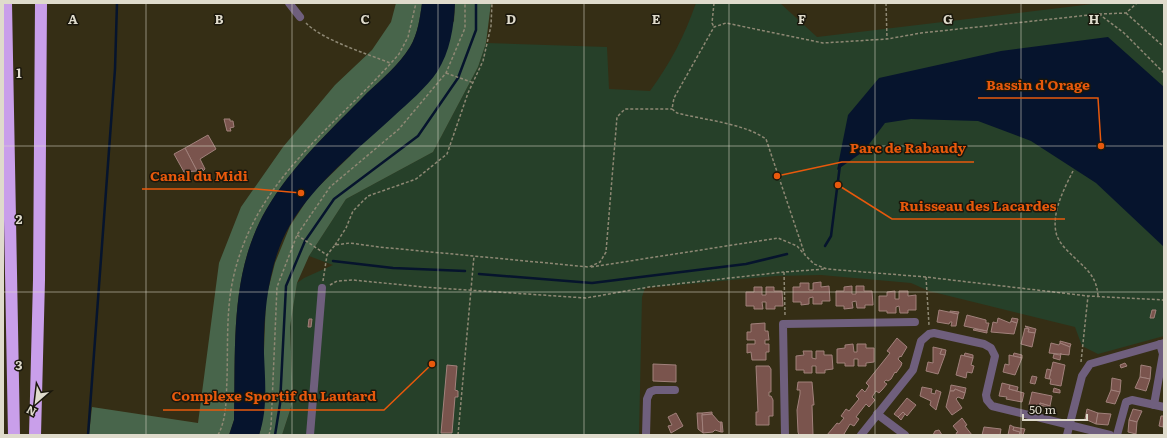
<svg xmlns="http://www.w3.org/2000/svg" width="1167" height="438" font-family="Literata,serif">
  <rect width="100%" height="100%" fill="#352e15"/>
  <path fill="#264029" d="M696 3H780L817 37 1101 3H1164V336L1098 354 1082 346 1075 327 929 291 911 283 821 275 776 276 645 288 642 297 639 435H282L293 401 290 327 297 283 304 278 333 265 309 256 346 199 433 152 478 67 486 43 607 47 609 89 650 91C670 64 685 35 696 3Z"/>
  <g fill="#48654b">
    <path d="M396 3H422C420 17 418 34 410 47 399 65 382 79 367 93 331 130 292 165 266 210 229 274 236 349 234 420L229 435H89L92 407 198 423 219 263 241 207 283 147 335 85 372 50 391 22Z"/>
    <path d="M455 3H491L486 43 478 67 433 152 346 199 309 256 297 283 290 327 293 401 282 435H259L261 428 266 298 275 263 290 226 311 194 350 156 454 21Z"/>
  </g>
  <g fill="#06142d">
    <path d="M422 3H455C454 27 450 52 437 72 427 87 407 104 394 116 358 149 316 182 290 225 269 260 263 314 264 354 265 380 268 410 259 435H229L234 420C236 349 229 274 266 210 292 165 331 130 367 93 382 79 399 65 410 47 418 34 420 17 422 3Z"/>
    <path d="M1108 37 1164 87V247L1096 183 1031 141 978 121 911 119 885 123 864 151 837 170 848 115 879 78 1001 51Z"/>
  </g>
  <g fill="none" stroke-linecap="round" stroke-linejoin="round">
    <g stroke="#06142d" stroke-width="2.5">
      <path d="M825 246 831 236 840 165"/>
      <path d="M333 261 393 268 465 271"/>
      <path d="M479 274 592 283 746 264 787 254"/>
      <path d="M88 435 115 69 117 3"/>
      <path d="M275 435 280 404 286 286 305 241 334 199 418 136 458 78 476 30V3"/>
    </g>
  </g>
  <g fill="#7a544d" stroke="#a1817b">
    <path d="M224 119H230V121H233L234 127 230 128 231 131H227Z"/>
    <path d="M208 135 216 149 200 159 205 169 203 171 202 168 197 171 185 148Z"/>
    <path d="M185 148 197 171 184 172 174 154Z"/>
    <path d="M821 282V287L829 286 830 301H822V304H813V297L809 298V304L801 305V302H793V287H800V283H809V290H813V283Z"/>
    <path d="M852 286V294H856V286H864V291H872L873 305H865V308H857L856 301 852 302 853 308 844 309V306H836V291H844V287Z"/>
    <path d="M754 287H762V295H766V287H774V291H782L783 306H775V309H766V302H762L763 309H754V306H746V292H754Z"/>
    <path d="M895 291V299H899V291H908V296L916 295V310H908V313H900L899 306 896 307V313H887V311H879V296H887V292Z"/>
    <path d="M939 310 958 314 956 326H951L952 322H950L949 324 937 322Z"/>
    <path d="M1152 310H1156L1154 318H1150Z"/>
    <path d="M950 311 959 312 958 314 950 312Z"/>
    <path d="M967 315 986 320V323H989L987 331 964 326Z"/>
    <path d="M998 318 1010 323 1011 321 1017 323 1014 334 991 332 993 322 997 323Z"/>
    <path d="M1012 318 1018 319 1017 323 1011 321Z"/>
    <path d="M309 319H312L311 327H308Z"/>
    <path d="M765 323V331H768L769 340H765V344H769V352H766V360H752L751 352 747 353V344H755V340H747V332H751V324Z"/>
    <path d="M1025 326 1036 329 1035 333 1028 332 1029 329Z"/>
    <path d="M1025 328 1029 329 1028 332 1035 333 1032 347 1021 344Z"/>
    <path d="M974 329 987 331V333L973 330Z"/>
    <path d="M897 338 907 347 901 357 900 356 898 359 902 363 901 366 896 373 895 372 891 379 888 381 886 380 884 382 887 384 882 390 879 393 876 391 872 397 875 400 869 407 866 404 856 417 859 419 854 426 850 424 844 434 846 435H827L837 423 839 424 844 418 841 416 846 409 849 411 859 399 856 396 862 389 865 392 869 386 866 383 890 353 887 351Z"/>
    <path d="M1060 341 1071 344 1070 347 1060 343Z"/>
    <path d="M1051 343 1059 345 1060 343 1070 347 1069 355 1049 353Z"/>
    <path d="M853 344 854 352H857V344H866V348H874V362L866 363V366H858V359H854V366H845V363H837V349L845 348V345Z"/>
    <path d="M933 347 942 349 940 354 945 355 938 374 926 371 928 362 933 363Z"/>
    <path d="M942 349 946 350 945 355 940 354Z"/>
    <path d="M803 351H812V358L816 359V351H824V355H832L833 369 825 370V373H816V366H812V373H804V370H796V356L804 355Z"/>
    <path d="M965 353 973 355V358L964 356Z"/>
    <path d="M1014 353 1022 355V358L1013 356Z"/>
    <path d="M1061 353 1060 360 1053 358 1054 354 1060 355Z"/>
    <path d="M961 355 973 358 971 365 974 366 972 373 967 372 966 378 956 375Z"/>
    <path d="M1009 355 1022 358 1015 375 1003 372 1005 364 1009 365Z"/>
    <path d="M1053 362 1065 365 1061 386 1050 384 1051 379H1049Z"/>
    <path d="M1125 363 1127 366 1121 368 1120 365Z"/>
    <path d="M653 364 676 365V382L653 381Z"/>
    <path d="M447 365 457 366 455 390 458 391V397H455L452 433H441Z"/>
    <path d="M1141 365 1151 367 1150 379 1140 377Z"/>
    <path d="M756 366H769L771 369V392H769V396H771L773 400V416H769V425H756V412H758Z"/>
    <path d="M1047 369 1051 370 1049 379 1045 378Z"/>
    <path d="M1032 376 1037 377 1035 384 1030 383Z"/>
    <path d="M1140 377 1150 379 1146 391 1135 388Z"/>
    <path d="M1112 378 1121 380 1120 392 1111 390Z"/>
    <path d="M798 382H812L814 405H812L813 435H799L798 432 797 410 800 394V390H797Z"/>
    <path d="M1002 383 1010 385 1009 389 1024 393 1022 402 1006 399 1007 397 999 396Z"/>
    <path d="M951 385 966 388 965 393 955 389 954 391H950Z"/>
    <path d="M1010 385 1018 387 1017 391 1009 389Z"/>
    <path d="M922 387 932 389 931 393 935 394 936 390 941 392 936 410 930 405 931 401 920 396Z"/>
    <path d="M1054 388 1060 390V393L1053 392Z"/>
    <path d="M955 389 965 393 963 399 958 397 956 399 962 408 952 415 946 407 950 391H954Z"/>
    <path d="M1111 390 1120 392 1115 404 1106 402Z"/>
    <path d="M1032 392 1052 396 1050 406 1040 403 1039 407 1029 405Z"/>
    <path d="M907 398 916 405 907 416 903 412 898 417 894 414Z"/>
    <path d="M1040 403 1050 406V408L1040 405Z"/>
    <path d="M1087 409 1098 413 1096 424 1085 419Z"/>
    <path d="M1133 409 1142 411 1137 422 1129 420Z"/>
    <path d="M712 412V414L702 415V413Z"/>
    <path d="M903 412 905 414 901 420 898 417Z"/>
    <path d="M676 413 683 426 671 433 668 426 672 425 668 417Z"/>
    <path d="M697 413H702L703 433 698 429Z"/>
    <path d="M1098 413 1111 414 1108 425 1096 424Z"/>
    <path d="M712 414 719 422H721V432L715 430 713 432 703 433 702 415Z"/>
    <path d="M1161 416H1164L1163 427 1159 426Z"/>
    <path d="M962 418 967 425 965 426 972 435H957L956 433 958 432 953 426Z"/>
    <path d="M1129 420 1137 422 1136 434 1128 432Z"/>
    <path d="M721 422H722L723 432H721Z"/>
    <path d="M1010 425 1014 427 1013 430 1020 432 1019 435H1008Z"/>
    <path d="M984 427 1001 429 1000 435H982Z"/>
    <path d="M1014 427 1025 429 1023 435H1019L1020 432 1013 430Z"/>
    <path d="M939 430 942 435H933L935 431Z"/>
  </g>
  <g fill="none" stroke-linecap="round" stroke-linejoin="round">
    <g stroke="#8e8874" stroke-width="1.5" stroke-dasharray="3 2" stroke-linecap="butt">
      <path d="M714 3 712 23 714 27"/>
      <path d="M886 3 887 39"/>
      <path d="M1126 13 1164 47"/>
      <path d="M1099 14 1126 13 1137 3"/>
      <path d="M306 23C322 40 368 54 390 63"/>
      <path d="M446 73 474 83"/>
      <path d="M1164 73 1124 33 1099 14 921 33 887 39 823 43 726 23 714 27 674 98 672 109 677 113C704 120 743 123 766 139L805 255 814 264 827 269 926 277 1088 296 1164 300"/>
      <path d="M1073 171C1064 189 1050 215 1057 236 1061 246 1071 254 1079 262 1090 272 1097 280 1098 296"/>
      <path d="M297 235 327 255 335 245 350 243 379 247 589 267 600 262 606 252 617 117 625 109H672"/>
      <path d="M335 245 346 228 353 211 368 196 416 179 447 154 468 93 483 61 491 26 492 3"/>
      <path d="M591 267 778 238 797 246 804 254"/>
      <path d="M926 277 929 325"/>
      <path d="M323 281 327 255"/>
      <path d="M330 285 337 281 353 280 423 287 586 298 649 287 784 272"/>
      <path d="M785 315 784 272 825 269"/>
      <path d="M1081 362 1088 296"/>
      <path d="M218 435C227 418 226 398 227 379 228 346 226 311 233 279 255 178 336 127 399 54L408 37 416 3"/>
      <path d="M269 435 271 427 277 287 297 235 330 187 399 129 446 73 465 28V3"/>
      <path d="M458 435 474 256"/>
    </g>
    <g stroke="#6f5f7d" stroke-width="8">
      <path d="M289 3 300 17"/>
      <path d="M1154 405 1163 354 1160 344"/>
      <path d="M877 414 905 435"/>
      <path d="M310 435 322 288"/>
      <path d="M646 435 647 399 650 392 655 390H675"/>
      <path d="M785 435 783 324 915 322"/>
      <path d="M861 435 913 370 921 341 929 334 934 333 984 344 991 348 995 356 986 395 987 400 992 406 1110 435"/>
      <path d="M1067 435 1082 376 1090 364 1164 343"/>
      <path d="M1117 435 1126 402 1132 400 1164 407"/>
    </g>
    <g stroke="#c99fea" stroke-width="12">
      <path d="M6 3 14 435"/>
      <path d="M35 435 39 280 41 3"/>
    </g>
  </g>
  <path fill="none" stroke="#dfdbcc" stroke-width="1" stroke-opacity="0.55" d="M146 3V435M292 3V435M438 3V435M584 3V435M729 3V435M875 3V435M1021 3V435M3 146H1164M3 292H1164"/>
  <g font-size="13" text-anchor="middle" font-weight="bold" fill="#dfdbcc" stroke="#1a170c" stroke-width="3" stroke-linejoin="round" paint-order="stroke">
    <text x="73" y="24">A</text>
    <text x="219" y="24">B</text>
    <text x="365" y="24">C</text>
    <text x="511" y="24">D</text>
    <text x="656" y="24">E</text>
    <text x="802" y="24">F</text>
    <text x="948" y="24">G</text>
    <text x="1094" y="24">H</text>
    <text x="19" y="78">1</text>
    <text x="19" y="224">2</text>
    <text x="19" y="370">3</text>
  </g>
  <path fill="none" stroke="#e8590c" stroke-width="1.5" d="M1101 146L1098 98H978M777 176L842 162H974M301 193L256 189H142M838 185L892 219H1065M432 364L384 410H163"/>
  <g fill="#e8590c" stroke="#1a170c" stroke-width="1.5">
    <circle cx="1101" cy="146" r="4"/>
    <circle cx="777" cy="176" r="4"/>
    <circle cx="301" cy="193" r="4"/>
    <circle cx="838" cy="185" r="4"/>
    <circle cx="432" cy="364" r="4"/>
  </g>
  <g font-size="14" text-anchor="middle" font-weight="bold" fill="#e8590c" stroke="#1a170c" stroke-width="3" stroke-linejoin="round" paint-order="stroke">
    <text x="1038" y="90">Bassin d'Orage</text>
    <text x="908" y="153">Parc de Rabaudy</text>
    <text x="199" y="181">Canal du Midi</text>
    <text x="978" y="211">Ruisseau des Lacardes</text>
    <text x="274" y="401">Complexe Sportif du Lautard</text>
  </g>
  <rect width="1167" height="438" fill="none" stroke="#dfdbcc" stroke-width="8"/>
  <g transform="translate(36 402) rotate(208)" stroke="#1a170c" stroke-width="3" paint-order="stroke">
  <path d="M0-3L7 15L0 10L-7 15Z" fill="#dfdbcc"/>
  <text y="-6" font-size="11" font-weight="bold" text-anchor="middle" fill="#dfdbcc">N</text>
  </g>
  <path d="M1023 414v6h64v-6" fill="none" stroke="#dfdbcc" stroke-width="2"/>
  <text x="1029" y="414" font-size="12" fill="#dfdbcc" stroke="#1a170c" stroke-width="3" paint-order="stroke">50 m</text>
</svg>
